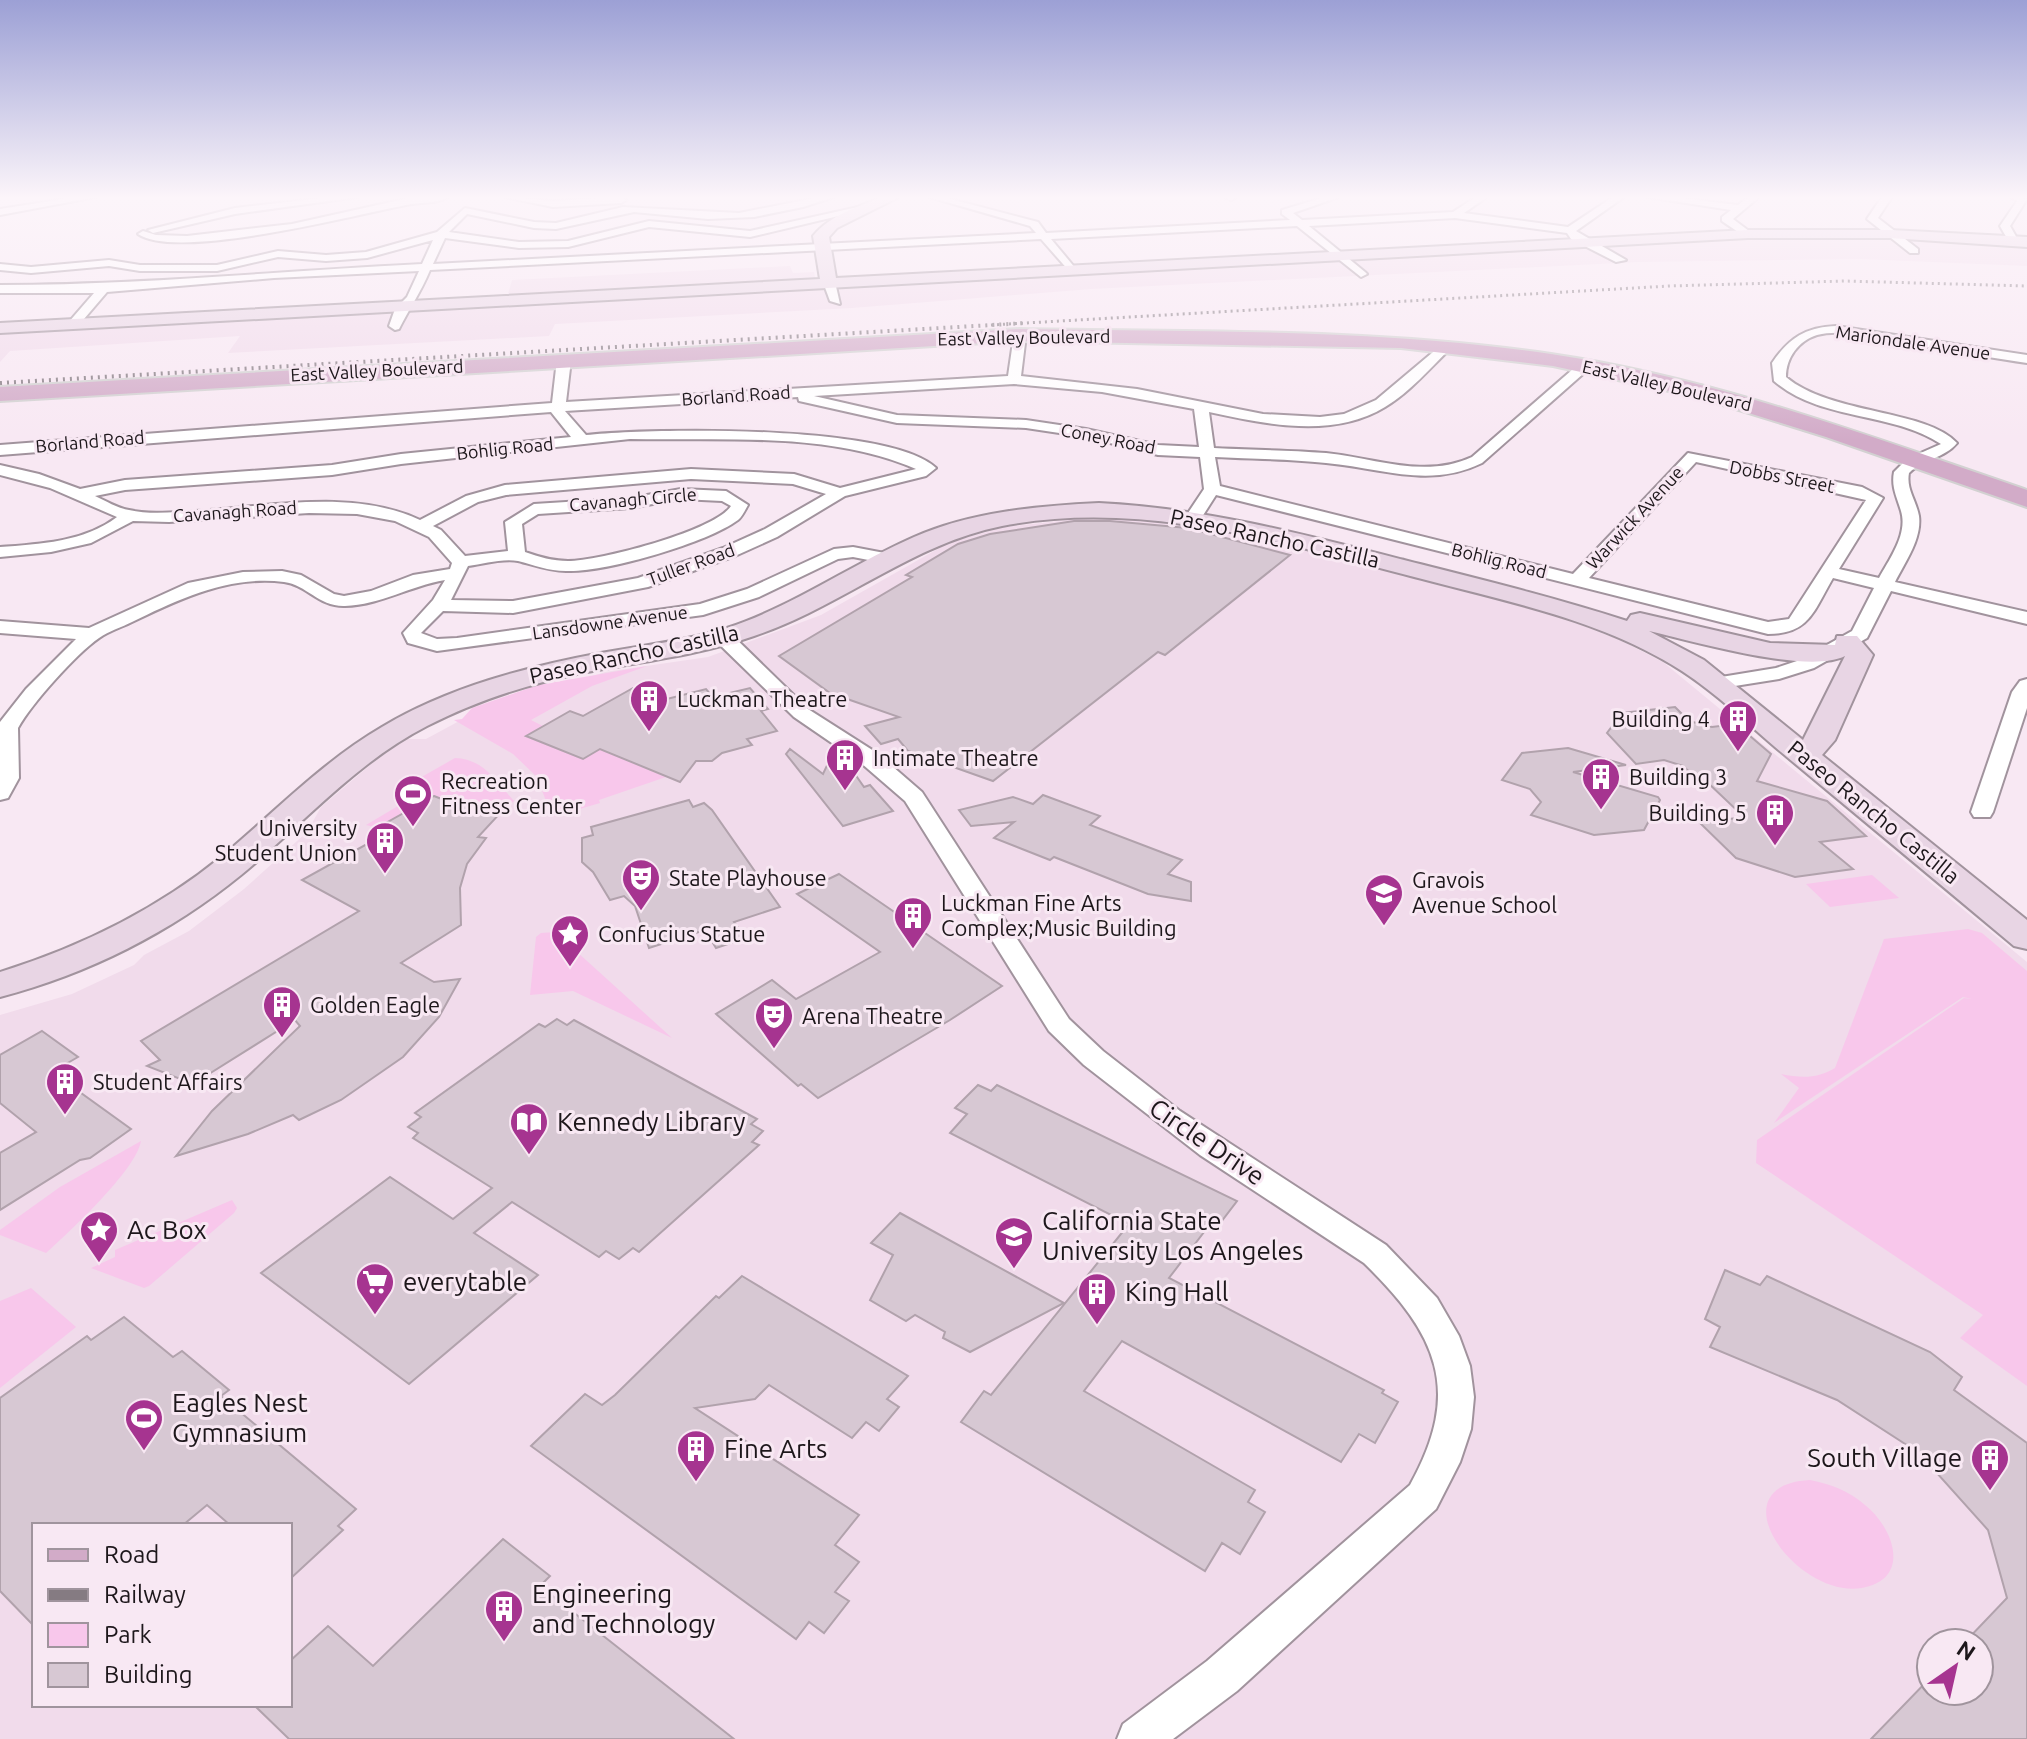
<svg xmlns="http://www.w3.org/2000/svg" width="2027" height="1739" font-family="Ubuntu,sans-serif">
  <rect width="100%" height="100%" fill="#f8e8f3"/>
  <g fill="#f1dbeb" fill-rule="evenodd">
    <path d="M1829 234 2027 242V266L1861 259 1638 262 1091 289 852 308 555 324 549 336 228 353 240 336 10 351 0 362V333L1072 270Z"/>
    <path d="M790 266 793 273 814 272 815 278 508 294 512 280Z"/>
    <path d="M1088 518 1166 521 1262 539 1553 614 1620 640 1663 662 2027 962V1739H0V1015L72 994 134 965 144 955 189 931 244 889 307 832 321 807 376 760 406 739H426L463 719 605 672 708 657 821 615 950 542 1005 527ZM34 1525H290V1705H34ZM1931 1643H1979V1691H1931Z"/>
  </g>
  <g fill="#f8c7eb">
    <path d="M647 666 592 686 531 720 543 726 527 736 583 759 600 749 666 777 599 800 600 803 552 817 537 777 513 754 454 720 462 719 472 708 538 685Z"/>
    <path d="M455 758C484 759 496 781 514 801L504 809 436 797 377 828 366 825 425 790 411 783Z"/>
    <path d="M1872 875 1899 898 1830 907 1806 884Z"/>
    <path d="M1968 929 1982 933 2027 971V1386L1960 1338 1983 1315 1756 1163 1757 1140 1964 998 1971 999 1963 997 1774 1123 1799 1088 1781 1074C1801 1078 1817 1079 1835 1068L1884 939Z"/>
    <path d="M555 932 672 1038 573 991 530 995 536 937 541 933Z"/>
    <path d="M141 1141C136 1170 70 1231 46 1253L0 1235V1230L60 1187Z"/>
    <path d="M232 1200 237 1208 234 1213 149 1286 144 1288 91 1268 115 1257V1250Z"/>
    <path d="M31 1288 76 1327 0 1388V1301Z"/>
    <path d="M1810 1480C1831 1484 1849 1491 1865 1505 1894 1528 1912 1579 1862 1588 1796 1599 1714 1485 1810 1480Z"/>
  </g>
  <g fill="#d7c8d3" stroke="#b1a2ac" stroke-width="2">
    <path d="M1074 521H1110L1188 528 1290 555 1165 655 1158 652 993 781 908 751 898 739 881 744 865 726 899 717 830 693 779 656 912 577 906 575 958 544 990 534Z"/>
    <path d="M633 688 663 700 706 689 713 697 750 688 768 709 761 711 777 731 747 739 752 745 722 753 712 761H696L680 782 600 749 583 759 526 736 570 711 583 716Z"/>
    <path d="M1675 707 1689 721 1712 727 1736 724 1771 754 1757 781 1827 801 1866 836 1820 842 1853 869 1795 877 1736 858 1700 823 1744 817 1707 782 1699 781 1683 766 1664 760 1636 764 1607 733 1622 713Z"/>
    <path d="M1568 748 1626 765 1573 772 1658 797 1660 800 1644 830 1594 835 1531 815 1541 802 1530 789 1502 780 1522 753Z"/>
    <path d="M790 749 823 774 832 755 850 767 864 787 870 785 893 811 843 826 786 754Z"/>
    <path d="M1043 795 1100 816 1090 825 1182 860 1168 874 1191 882V901L1148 894 1054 857 1050 860 994 838 1014 822 971 826 959 810 1013 797 1033 804Z"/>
    <path d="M434 796 444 800 448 798 504 809 478 837 486 838 467 864 460 888 461 925 401 963 434 982 460 979 439 1017 403 1057 341 1100 299 1120 293 1115 248 1134 176 1156 212 1111 300 1026 295 1020 193 1084 147 1066 160 1060 141 1041 359 911 302 880 387 833 377 828Z"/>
    <path d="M689 800 693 807 704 803 712 810 780 907 734 922 746 938 716 948 705 930 649 948 635 906 624 896 610 900 593 872 582 862V838L593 835 591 827Z"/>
    <path d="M839 874 1002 986 950 1020 818 1098 801 1084 798 1086 716 1014 772 980 796 999 880 952 797 894Z"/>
    <path d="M557 1019 567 1025 574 1020 757 1119 751 1124 763 1131 752 1142 759 1145 639 1252 633 1248 619 1259 606 1251 599 1257 512 1202 474 1233 538 1275 409 1384 261 1273 390 1177 453 1219 492 1188 413 1138 418 1133 408 1127 421 1117 415 1113 539 1024 545 1027Z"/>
    <path d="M42 1031 78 1057 52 1072 131 1129 90 1158 80 1160 0 1210V1153L36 1132 0 1103V1055Z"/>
    <path d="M978 1085 991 1091 997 1085 1237 1201 1221 1222 1214 1219 1169 1278 1384 1390 1382 1393 1398 1402 1375 1443 1359 1434 1341 1462 1122 1341 1084 1391 1255 1490 1248 1502 1265 1512 1240 1554 1222 1543 1205 1571 961 1422 984 1391 991 1395 1129 1224 950 1133 967 1114 955 1108Z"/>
    <path d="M900 1213 1064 1303 970 1352 943 1338 945 1332 915 1315 906 1321 870 1300 893 1255 871 1243Z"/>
    <path d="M1725 1270 1760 1285 1767 1276 1930 1352 1962 1377 1954 1390 2027 1443V1739H1871L1931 1677V1691H1979V1643H1964L2007 1598 1988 1530 1919 1453 1837 1400 1710 1347 1720 1327 1705 1319Z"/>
    <path d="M742 1276 908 1376 887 1399 899 1407 879 1431 866 1422 852 1438 769 1385 755 1399 695 1408 859 1515 835 1545 859 1562 835 1592 849 1601 824 1633 809 1622 796 1639 531 1446 585 1394 602 1405 615 1395 716 1296 719 1298Z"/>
    <path d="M124 1317 173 1357 182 1351 229 1390 221 1396 356 1509 338 1526 343 1530 290 1579V1525H230L207 1505 183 1525H34V1626L0 1591V1398L87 1336 91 1340Z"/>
    <path d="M503 1539 550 1576 540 1586 734 1739H289L254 1705H290V1661L328 1626 373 1666Z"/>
  </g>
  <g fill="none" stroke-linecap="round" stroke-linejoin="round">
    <g stroke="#a1939d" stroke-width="4">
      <g id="street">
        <path d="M76 197H96L0 215V209Z"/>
        <path d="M332 197H358L235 214 153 233 148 230 235 208Z"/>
        <path d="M448 197C437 204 419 202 406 205 355 215 177 261 138 234L143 231 156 235 187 236 292 224 409 198Z"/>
        <path d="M504 197 553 201 621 197 626 200 621 203 553 207Z"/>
        <path d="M820 197H834L803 207 754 217 708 219 634 212 556 229 534 228 467 214 449 232 519 242 568 241 649 221 750 231 867 205 872 208 750 237 649 227 568 247 519 248 445 238 433 264 1036 233 1030 226 929 197H943L1038 222 1046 233 1290 220 1282 214V210L1325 197H1339L1293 213 1302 220 1453 212 1476 197H1487L1464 213 1568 227 1613 197H1624L1576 231 1626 260 1616 262 1571 239 1567 233 1455 218 1309 226 1365 272 1367 274 1361 277 1297 226 1051 239 1076 269 1070 272 1041 239 430 270C421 292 409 309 399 329L395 330 389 326 395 309 407 297 419 271 274 278 107 292 78 326 74 327 68 323 94 293H0V285C141 285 281 271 422 264L433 240 367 258 326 261 278 257 217 271H140L109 266 31 273 0 270V264L31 267 109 260 140 265H217L278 251 326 255 366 252 437 232 465 208 534 222 556 223 623 207 739 213Z"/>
        <path d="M1224 197H1236L1231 200Z"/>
        <path d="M1647 197H1672L1738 205 1749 197H1759L1733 219 1753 234 1744 236 1722 221V217L1731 210Z"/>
        <path d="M1882 197H1892L1878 218 1918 249V253H1910L1867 219Z"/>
        <path d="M2011 197 2027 199 2010 226 2018 240 2013 243 2009 242 2000 226 2017 201Z"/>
        <path d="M829 279 835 282 840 304 830 301 823 282Z"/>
        <path d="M1836 326 2027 355V363C1986 357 1945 350 1904 343 1877 339 1844 328 1817 335 1798 341 1786 358 1786 377 1831 415 1926 409 1957 443 1945 458 1923 459 1909 473 1906 489 1916 500 1919 516 1922 539 1905 562 1895 582L2027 612V624L1891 591 1867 638 1814 668 1779 679 1716 689 1706 683 1709 679 1776 668 1800 660 1852 631 1874 588 1833 578C1814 610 1810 634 1768 634L1216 495 1200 520H1188L1186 516 1204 489 1200 457 1158 455 1086 437 1026 428 897 423 799 401 798 397 565 411 586 435C651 428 890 424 936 468L926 476 845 496 777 537 735 556 648 587 513 613 443 611 421 633 437 639 457 638 700 604 747 589 834 549 853 547 895 555 898 559 889 564 853 557 838 559 759 597 703 615 437 651 408 643 403 633 433 600 445 580C410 586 380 605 345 606 319 607 307 585 284 582 230 575 179 599 132 622 122 627 109 631 99 638 76 654 32 703 18 728L19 778 8 798 0 800V722L26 689 76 639 0 633V621L89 628 188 583 243 572 282 571 301 575 334 594 344 596 371 591 413 575 450 569 452 563 429 537 395 521 357 514 309 513 169 522 133 521 91 543 51 552 0 557V547C40 544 84 542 117 517L50 488 0 475V465L39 474 80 489 125 480 332 465 401 454 571 437 551 412 0 455V445L552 403 557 360 564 356 571 360 566 402 1008 376 1014 335 1020 331 1026 335 1021 376 1137 389 1263 414 1320 417 1344 414 1376 400 1445 342 1450 343V349C1429 369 1410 392 1385 407 1333 439 1265 424 1209 412L1214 448C1251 450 1289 450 1326 453 1375 458 1425 479 1472 457L1580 363 1592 366 1482 463C1429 489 1382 468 1326 463 1289 459 1252 459 1215 457L1220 486 1573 574 1688 453 1862 487 1883 498 1839 569 1879 578C1890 558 1908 534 1901 511 1897 497 1891 487 1894 472L1907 459 1941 444C1891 411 1822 422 1774 381L1772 363C1789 338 1806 327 1836 326ZM1014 384 1102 392 1194 409 1199 447 1158 445 1086 429 1026 420 897 415 814 396ZM630 439C724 441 828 431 916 469L840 488 794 474 691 469 505 485 466 496 420 520C352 488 267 507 196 511 175 512 150 515 129 510 117 508 106 501 95 496L125 490 332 475 401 464ZM1696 462 1866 500 1789 619 1768 622 1589 578ZM691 479 793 484 826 494 765 529 723 548 638 578 513 601 451 600 468 566C483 564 503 558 518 561 534 565 548 571 566 571 604 573 707 543 738 520 742 517 745 510 748 505L726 491 681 489 630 498 534 504 505 522 508 551 465 556 441 530 433 526 478 502 506 495ZM681 499 722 501 731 506C715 531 599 561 568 561 553 561 539 557 525 552L522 524 538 514 630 508Z"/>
        <path d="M724 632 731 634 808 709 877 753 922 792 1069 1019 1103 1051 1180 1111 1386 1245 1437 1298 1459 1336 1470 1366 1474 1397 1471 1429 1460 1462 1436 1509 1237 1691 1173 1739H1117L1123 1724 1207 1661 1410 1485C1463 1390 1437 1334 1364 1263L1200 1155 1084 1065 1049 1031 905 801 861 763 794 717 717 642 714 638Z"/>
        <path d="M2027 679V708L1993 812 1990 817H1974L1971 812 2012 692 2020 681Z"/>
      </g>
    </g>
    <g stroke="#a1939d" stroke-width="4">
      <g id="secondary">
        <path d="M882 197H899L837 228 829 237 836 278 1748 230H1890L2027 237V247L1890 238H1748L0 333V323L820 279 813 236C830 215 858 207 882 197Z"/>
        <path d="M1099 503C1203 508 1303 534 1404 560 1479 579 1553 597 1627 621L1631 615 1640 613 1770 643 1835 645 1837 636H1857L1873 655 1835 740 1822 755 2027 920V949L2014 946C1939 883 1863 820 1787 757 1753 729 1719 695 1682 671 1604 621 1514 603 1426 580 1288 545 1146 498 1002 526 911 544 841 607 754 636 697 656 636 662 577 674 525 685 474 702 427 726 355 763 303 824 241 875 171 932 88 974 0 997V972C80 947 156 910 221 857 274 813 322 762 382 727 449 687 526 667 601 653 643 645 686 641 727 628 794 606 850 565 914 537 971 512 1037 506 1099 503ZM1649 631C1693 641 1808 675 1845 656L1803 740 1704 660Z"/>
      </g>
    </g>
    <g stroke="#d2d1d1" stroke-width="4">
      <path id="primary" d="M1020 329C1197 332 1376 328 1551 354 1715 378 1871 437 2027 490V507L1826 437 1697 397 1553 366 1401 348 1020 341 0 401V387Z"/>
    </g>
    <use href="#street" fill="#fff" fill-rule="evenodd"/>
    <use href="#secondary" fill="#e8d5e4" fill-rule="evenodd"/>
    <use href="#primary" fill="#d2abc8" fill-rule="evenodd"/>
    <path stroke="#857b82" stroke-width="3" stroke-dasharray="2 4" stroke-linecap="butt" d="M991 325 1669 286 1845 281 2027 286"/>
    <path stroke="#857b82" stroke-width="4" stroke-dasharray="2 5" stroke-linecap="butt" d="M0 383 1026 323"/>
  </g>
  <linearGradient id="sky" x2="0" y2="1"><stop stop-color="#9ca0d5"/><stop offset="0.45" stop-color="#fcf5fa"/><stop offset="1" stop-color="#fcf5fa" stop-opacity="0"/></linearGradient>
  <rect width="2027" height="440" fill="url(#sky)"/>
  <defs>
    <g id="building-pin" transform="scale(2)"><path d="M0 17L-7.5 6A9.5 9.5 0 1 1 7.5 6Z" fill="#a63490" stroke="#f8e8f3"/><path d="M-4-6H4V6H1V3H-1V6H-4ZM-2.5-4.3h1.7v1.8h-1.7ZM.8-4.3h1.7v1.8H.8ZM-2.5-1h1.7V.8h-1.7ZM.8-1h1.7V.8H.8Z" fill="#fff"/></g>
    <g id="stadium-pin" transform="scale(2)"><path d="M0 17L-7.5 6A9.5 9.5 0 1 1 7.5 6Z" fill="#a63490" stroke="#f8e8f3"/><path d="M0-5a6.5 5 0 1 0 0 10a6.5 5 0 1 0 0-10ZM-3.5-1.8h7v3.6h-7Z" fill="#fff"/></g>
    <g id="theatre-pin" transform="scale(2)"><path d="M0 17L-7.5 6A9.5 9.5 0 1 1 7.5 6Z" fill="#a63490" stroke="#f8e8f3"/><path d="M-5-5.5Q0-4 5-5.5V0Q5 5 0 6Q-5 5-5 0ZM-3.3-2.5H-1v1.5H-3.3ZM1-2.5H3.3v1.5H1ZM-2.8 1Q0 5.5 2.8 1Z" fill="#fff"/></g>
    <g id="school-pin" transform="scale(2)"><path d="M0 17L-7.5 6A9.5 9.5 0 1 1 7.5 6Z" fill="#a63490" stroke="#f8e8f3"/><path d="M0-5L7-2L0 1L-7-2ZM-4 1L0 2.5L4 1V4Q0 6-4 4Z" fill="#fff"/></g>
    <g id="sight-pin" transform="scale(2)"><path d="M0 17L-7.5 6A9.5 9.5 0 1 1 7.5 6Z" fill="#a63490" stroke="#f8e8f3"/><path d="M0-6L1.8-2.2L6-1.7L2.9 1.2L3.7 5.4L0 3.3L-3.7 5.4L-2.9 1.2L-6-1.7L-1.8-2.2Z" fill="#fff"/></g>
    <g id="library-pin" transform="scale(2)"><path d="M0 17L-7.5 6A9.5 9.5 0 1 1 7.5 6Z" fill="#a63490" stroke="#f8e8f3"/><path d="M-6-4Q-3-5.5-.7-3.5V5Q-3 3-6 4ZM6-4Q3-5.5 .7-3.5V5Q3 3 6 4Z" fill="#fff"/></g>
    <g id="university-pin" transform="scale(2)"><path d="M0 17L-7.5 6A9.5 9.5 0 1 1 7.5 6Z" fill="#a63490" stroke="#f8e8f3"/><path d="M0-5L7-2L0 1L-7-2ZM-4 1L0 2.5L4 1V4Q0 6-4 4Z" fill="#fff"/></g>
    <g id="supermarket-pin" transform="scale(2)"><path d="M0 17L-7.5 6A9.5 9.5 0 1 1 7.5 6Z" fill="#a63490" stroke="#f8e8f3"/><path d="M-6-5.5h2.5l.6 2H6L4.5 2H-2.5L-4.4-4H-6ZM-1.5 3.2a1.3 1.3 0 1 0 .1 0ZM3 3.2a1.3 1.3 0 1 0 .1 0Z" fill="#fff"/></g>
  </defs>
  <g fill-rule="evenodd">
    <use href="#building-pin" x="649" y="699"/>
    <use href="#building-pin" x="1738" y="719"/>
    <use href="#building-pin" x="845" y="758"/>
    <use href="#building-pin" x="1601" y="777"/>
    <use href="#stadium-pin" x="413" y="794"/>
    <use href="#building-pin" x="1775" y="813"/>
    <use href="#building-pin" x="385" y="841"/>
    <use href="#theatre-pin" x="641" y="878"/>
    <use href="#school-pin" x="1384" y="893"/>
    <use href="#building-pin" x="913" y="916"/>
    <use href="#sight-pin" x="570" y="934"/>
    <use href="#building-pin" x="282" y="1005"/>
    <use href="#theatre-pin" x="774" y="1016"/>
    <use href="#building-pin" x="65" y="1082"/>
    <use href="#library-pin" x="529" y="1122"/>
    <use href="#sight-pin" x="99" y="1230"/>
    <use href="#university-pin" x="1014" y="1236"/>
    <use href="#supermarket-pin" x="375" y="1282"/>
    <use href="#building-pin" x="1097" y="1292"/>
    <use href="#stadium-pin" x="144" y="1418"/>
    <use href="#building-pin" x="696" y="1449"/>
    <use href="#building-pin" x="1990" y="1458"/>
    <use href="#building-pin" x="504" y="1609"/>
  </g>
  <g text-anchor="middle" stroke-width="6" stroke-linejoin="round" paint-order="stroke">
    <g font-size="18" fill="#1d171b" stroke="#f8e8f3">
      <text transform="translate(1024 338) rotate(-1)" y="6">East Valley Boulevard</text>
      <text transform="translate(1913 343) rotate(8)" y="6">Mariondale Avenue</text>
      <text transform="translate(377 371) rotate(-3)" y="6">East Valley Boulevard</text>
      <text transform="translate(1667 386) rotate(13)" y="6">East Valley Boulevard</text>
      <text transform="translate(736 396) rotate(-4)" y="6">Borland Road</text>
      <text transform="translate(1108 439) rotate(11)" y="6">Coney Road</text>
      <text transform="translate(90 442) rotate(-5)" y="6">Borland Road</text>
      <text transform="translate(505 449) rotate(-6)" y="6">Bohlig Road</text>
      <text transform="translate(1782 477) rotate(11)" y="6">Dobbs Street</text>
      <text transform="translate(633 500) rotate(-5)" y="6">Cavanagh Circle</text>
      <text transform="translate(235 512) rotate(-4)" y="6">Cavanagh Road</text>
      <text transform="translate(1635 518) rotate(-47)" y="6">Warwick Avenue</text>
      <text transform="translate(1499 561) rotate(14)" y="6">Bohlig Road</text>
      <text transform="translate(691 565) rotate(-20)" y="6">Tuller Road</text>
      <text transform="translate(610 623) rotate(-8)" y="6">Lansdowne Avenue</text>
    </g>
    <g font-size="22" fill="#1d171b" stroke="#f8e8f3">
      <text transform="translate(1275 538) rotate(12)" y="8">Paseo Rancho Castilla</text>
      <text transform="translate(634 654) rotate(-12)" y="8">Paseo Rancho Castilla</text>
      <text transform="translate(1874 812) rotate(39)" y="8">Paseo Rancho Castilla</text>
    </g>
    <g font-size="22" fill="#1d171b" stroke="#f8e8f3" text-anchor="start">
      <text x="677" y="707">Luckman Theatre</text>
      <text x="1710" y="727" text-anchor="end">Building 4</text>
      <text x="873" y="766">Intimate Theatre</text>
      <text x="1629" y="785">Building 3</text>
      <text x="441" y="789">Recreation<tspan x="441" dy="25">Fitness Center</tspan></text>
      <text x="1747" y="821" text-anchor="end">Building 5</text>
      <text x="357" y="836" text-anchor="end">University<tspan x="357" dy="25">Student Union</tspan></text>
      <text x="669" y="886">State Playhouse</text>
      <text x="1412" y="888">Gravois<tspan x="1412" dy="25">Avenue School</tspan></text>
      <text x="941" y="911">Luckman Fine Arts<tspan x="941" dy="25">Complex;Music Building</tspan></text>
      <text x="598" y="942">Confucius Statue</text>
      <text x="310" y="1013">Golden Eagle</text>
      <text x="802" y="1024">Arena Theatre</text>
      <text x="93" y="1090">Student Affairs</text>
    </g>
    <g font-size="26" fill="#1d171b" stroke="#f8e8f3" text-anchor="start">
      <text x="557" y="1131">Kennedy Library</text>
      <text x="1042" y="1230">California State<tspan x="1042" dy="30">University Los Angeles</tspan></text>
      <text x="127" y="1239">Ac Box</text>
      <text x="403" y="1291">everytable</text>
      <text x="1125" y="1301">King Hall</text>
      <text x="172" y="1412">Eagles Nest<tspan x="172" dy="30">Gymnasium</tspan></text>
      <text x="724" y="1458">Fine Arts</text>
      <text x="1962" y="1467" text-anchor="end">South Village</text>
      <text x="532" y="1603">Engineering<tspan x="532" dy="30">and Technology</tspan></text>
    </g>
    <g font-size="26" fill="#1d171b" stroke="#f8e8f3">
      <text transform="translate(1207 1142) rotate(34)" y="9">Circle Drive</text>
    </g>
  </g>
  <rect x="32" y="1523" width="260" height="184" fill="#f8e8f3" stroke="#a0949d" stroke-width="2"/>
  <rect x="48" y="1549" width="40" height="12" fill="#d2abc8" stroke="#a0949d" stroke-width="2"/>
  <text x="104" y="1563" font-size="24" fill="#1d171b">Road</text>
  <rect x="48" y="1589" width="40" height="12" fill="#857b82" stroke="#a0949d" stroke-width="2"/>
  <text x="104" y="1603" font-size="24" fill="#1d171b">Railway</text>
  <rect x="48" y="1623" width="40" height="24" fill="#f8c7eb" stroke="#a0949d" stroke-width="2"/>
  <text x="104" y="1643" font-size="24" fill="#1d171b">Park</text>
  <rect x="48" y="1663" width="40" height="24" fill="#d7c8d3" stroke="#a0949d" stroke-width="2"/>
  <text x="104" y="1683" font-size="24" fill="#1d171b">Building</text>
  <g transform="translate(1955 1667) rotate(34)"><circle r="38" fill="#f8e8f3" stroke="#a0949d" stroke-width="2"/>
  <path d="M0-6L14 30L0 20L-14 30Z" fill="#a63490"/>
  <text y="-12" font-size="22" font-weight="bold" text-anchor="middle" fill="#1d171b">N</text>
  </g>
</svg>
